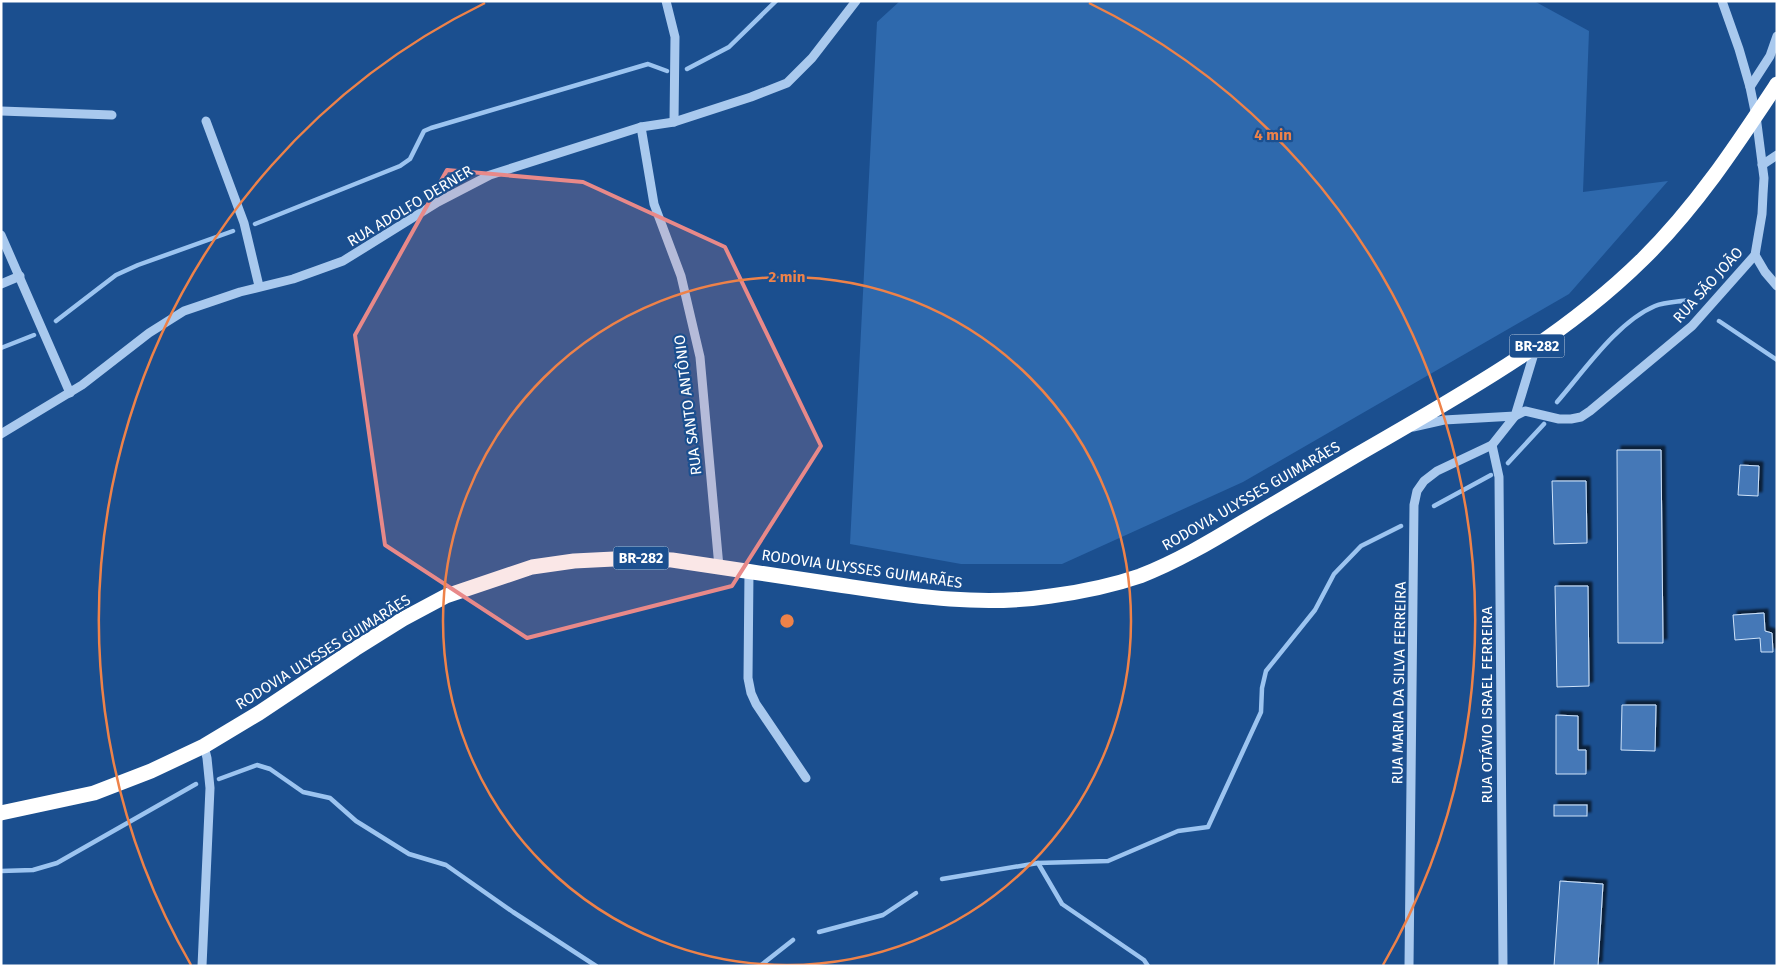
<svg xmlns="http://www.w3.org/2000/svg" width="1778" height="967" font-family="'Fira Sans',sans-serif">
  <defs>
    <filter id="shadow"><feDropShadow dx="4" dy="-4" stdDeviation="1" flood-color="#0009"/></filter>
  </defs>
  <rect width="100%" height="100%" fill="#1b4f8f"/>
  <path fill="#2e69ad" d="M900 1H1534L1589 31 1583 192 1668 181 1569 294 1243 482 1062 564H961L850 544 877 22Z"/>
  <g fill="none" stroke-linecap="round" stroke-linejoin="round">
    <g stroke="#9cc4f0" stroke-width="4.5">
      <path d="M687 69 729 47 776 1"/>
      <path d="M255 224 400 166 410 159 424 131 431 128 648 64 667 71"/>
      <path d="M56 321 116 275 138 265 233 231"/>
      <path d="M1719 321 1777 360"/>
      <path d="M1 348 34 335"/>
      <path d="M1557 402C1584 371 1617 322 1655 306 1665 302 1678 302 1689 300"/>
      <path d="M1508 463 1544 424"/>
      <path d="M1434 506 1491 475"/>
      <path d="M219 779 257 765 270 769 303 792 330 798 356 821 409 854 446 865 513 912 596 966"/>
      <path d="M1038 863 1062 904 1144 960 1148 966"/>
      <path d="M1 871 33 870 57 863 196 784"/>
      <path d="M942 879 1038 863 1108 861 1178 831 1208 827 1261 712 1262 688 1266 671 1315 610 1334 574 1361 546 1401 526"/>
      <path d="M819 932 883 915 916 893"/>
      <path d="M760 966 793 940"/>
    </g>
  </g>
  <g fill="#4478b7" stroke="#cfe3fa" filter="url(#shadow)">
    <path d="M1617 450H1661L1663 643H1618Z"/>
    <path d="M1740 465 1759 466 1758 496 1738 495Z"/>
    <path d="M1552 481H1586L1587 543 1554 544Z"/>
    <path d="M1555 586H1588L1589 686 1557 687Z"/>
    <path d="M1764 613 1765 631 1772 633 1773 652H1761L1760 638 1735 640 1733 615Z"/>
    <path d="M1622 705H1656L1655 751 1621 750Z"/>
    <path d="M1556 715 1578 716V750H1586V774H1556Z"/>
    <rect x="1554" y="805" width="33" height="11"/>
    <path d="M1560 881 1603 884 1598 966H1554Z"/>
  </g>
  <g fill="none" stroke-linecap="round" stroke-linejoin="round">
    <g stroke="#a9c9ee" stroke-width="9">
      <path d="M666 1 675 37 674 122"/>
      <path d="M1750 87 1770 56 1777 36"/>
      <path d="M1 111 112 115"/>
      <path d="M206 121 244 223 259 286"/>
      <path d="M641 127 654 204 681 276 700 357 719 567"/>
      <path d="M1762 165 1777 155"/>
      <path d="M1 235 70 393"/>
      <path d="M1755 255 1765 272 1777 286"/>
      <path d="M1 284 20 276"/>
      <path d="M1413 427 1444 420 1515 416 1536 347"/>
      <path d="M1 434 82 385 149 333 184 311 240 292 293 279 343 261 438 202 490 175 641 127 674 122 751 97 787 83 812 58 856 1"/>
      <path d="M1492 445 1499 477 1503 966"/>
      <path d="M749 571 748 678 751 693 756 704 806 778"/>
      <path d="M202 966 210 788 207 758 204 746"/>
      <path d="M1409 966 1414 505 1417 491 1424 481 1437 471 1492 445 1515 416 1525 411 1559 419H1571L1581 417 1590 411 1692 326 1755 255 1762 214 1763 194 1764 178 1756 116 1750 87 1739 49 1722 1"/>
    </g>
    <path stroke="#fff" stroke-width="15" d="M1 813 94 793 151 771 204 746 259 713 355 649 403 619 446 596 532 567 574 561 634 558 672 560C723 568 775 575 826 583 901 594 975 608 1051 596 1081 592 1111 586 1140 576 1176 562 1210 542 1243 522 1280 500 1318 478 1355 456 1455 398 1560 341 1643 259 1696 207 1736 146 1777 84"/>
  </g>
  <path fill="#e88989" fill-opacity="0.2" stroke="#e88989" stroke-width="4" stroke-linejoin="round" d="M447 170 583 182 725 247 821 446 732 586 527 638 385 545 355 335Z"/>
  <g fill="none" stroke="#ee8249" stroke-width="2.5">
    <circle cx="787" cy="621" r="344"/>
    <path d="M191 965A688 688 0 0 1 485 3M1089 3A688 688 0 0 1 1383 965"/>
  </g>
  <g text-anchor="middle" stroke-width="4.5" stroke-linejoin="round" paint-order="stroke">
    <g fill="#1b4f8f" stroke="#bbcadd" stroke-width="1">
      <rect x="1509.5" y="334.5" width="55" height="23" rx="4"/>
      <rect x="613.5" y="546.5" width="55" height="23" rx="4"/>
    </g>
    <g font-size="14" font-weight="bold" fill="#fff">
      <text x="1537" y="351">BR-282</text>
      <text x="641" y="563">BR-282</text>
    </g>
    <g font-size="15" fill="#fff" stroke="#1b4f8f">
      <text transform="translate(410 206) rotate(-31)" y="5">RUA ADOLFO DERNER</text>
      <text transform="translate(1708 285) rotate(-48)" y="5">RUA SÃO JOÃO</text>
      <text transform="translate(688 405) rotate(-97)" y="5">RUA SANTO ANTÔNIO</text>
      <text transform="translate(1251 496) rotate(-30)" y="5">RODOVIA ULYSSES GUIMARÃES</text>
      <text transform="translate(862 569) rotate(8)" y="5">RODOVIA ULYSSES GUIMARÃES</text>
      <text transform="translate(323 652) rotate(-32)" y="5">RODOVIA ULYSSES GUIMARÃES</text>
      <text transform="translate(1399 683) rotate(-89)" y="5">RUA MARIA DA SILVA FERREIRA</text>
      <text transform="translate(1487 705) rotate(-90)" y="5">RUA OTÁVIO ISRAEL FERREIRA</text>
    </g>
  </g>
  <circle cx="787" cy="621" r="8" fill="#ee8249" stroke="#1b4f8f" stroke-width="2.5"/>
  <g font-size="15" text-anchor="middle" font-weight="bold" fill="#ee8249" stroke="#1b4f8f" stroke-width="4.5" stroke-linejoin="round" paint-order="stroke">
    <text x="1273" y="140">4 min</text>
    <text x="787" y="282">2 min</text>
  </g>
  <rect width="1778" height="967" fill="none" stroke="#ffffff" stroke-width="5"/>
</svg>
